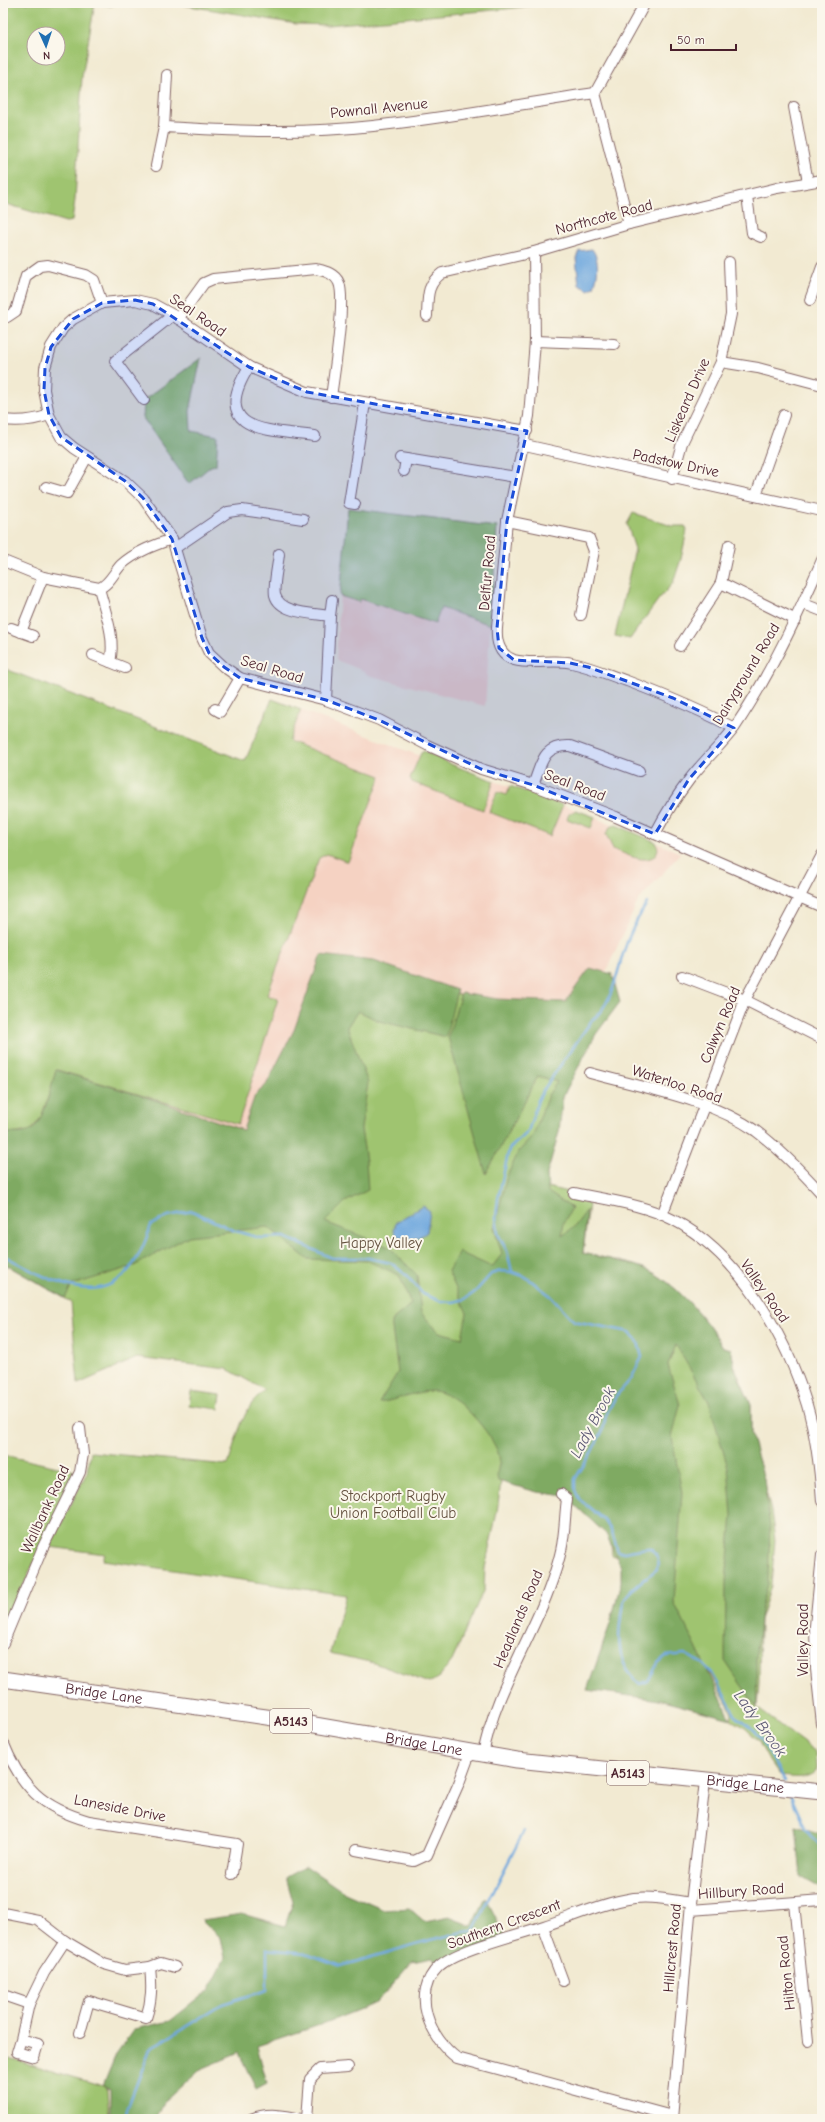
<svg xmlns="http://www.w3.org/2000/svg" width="825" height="2122" font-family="'Comic Neue',sans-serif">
  <rect width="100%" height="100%" fill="#fbf7ec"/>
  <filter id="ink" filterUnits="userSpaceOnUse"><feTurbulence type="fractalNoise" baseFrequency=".025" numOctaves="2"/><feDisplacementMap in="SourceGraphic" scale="8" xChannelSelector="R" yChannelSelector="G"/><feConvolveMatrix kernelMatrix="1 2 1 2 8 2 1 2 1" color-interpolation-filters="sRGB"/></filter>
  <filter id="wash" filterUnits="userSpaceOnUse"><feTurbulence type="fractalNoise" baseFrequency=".012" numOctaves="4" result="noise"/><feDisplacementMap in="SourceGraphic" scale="16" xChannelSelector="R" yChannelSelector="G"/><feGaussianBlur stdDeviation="0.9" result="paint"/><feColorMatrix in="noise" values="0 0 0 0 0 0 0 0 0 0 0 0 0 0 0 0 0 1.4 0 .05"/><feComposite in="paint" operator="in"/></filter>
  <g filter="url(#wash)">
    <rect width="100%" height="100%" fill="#f2ead2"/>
    <g fill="#f5d2c2">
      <path d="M497 527 485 706 368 675 359 669 336 660 342 563Z"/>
      <path d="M3 668 245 761 272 699 420 756 424 751 481 777 544 797 681 853 638 901 603 978 548 1021 321 955 248 1162 38 1147 3 1138Z"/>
    </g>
    <g fill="#9fc46f" stroke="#74724d" fill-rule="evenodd">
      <path d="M3 3H118L111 6 95 3 82 77 75 200 72 221 66 222 3 203ZM34 34H58V58H34Z"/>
      <path d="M172 3H553L506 9 328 25 296 24Z"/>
      <path d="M201 358 190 411 191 431 218 436 216 465 211 466 189 484 143 418 144 400Z"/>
      <path d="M348 508 497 527 491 625 441 608 435 624 360 599 359 602 340 596Z"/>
      <path d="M633 513 672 526H685L687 530 681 559 673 583 658 600 630 639 615 636 635 549 627 524Z"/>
      <path d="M3 668 245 761 272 699 301 710 289 741 381 776 348 862 327 854 319 858 267 995 278 999 238 1124 57 1070 41 1118 31 1130 14 1134 3 1132Z"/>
      <path d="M424 751 453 765 494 781 483 810 412 782 410 778 421 753Z"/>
      <path d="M510 786 563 805 550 836 489 812 497 792 507 795Z"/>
      <path d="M576 810 595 817 591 828 567 819 569 814Z"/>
      <path d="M616 825 656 842 658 849 656 855C644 865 626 854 613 849L606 834 610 827Z"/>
      <path d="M321 955 591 1033 526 1182 568 1192 566 1198 589 1204 583 1253C603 1258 624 1261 643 1268 672 1278 707 1320 723 1347L731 1349 735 1369 751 1405V1434L771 1511 775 1540 771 1586 760 1620 759 1682 757 1708 816 1752 817 1768C811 1781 792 1777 780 1776L769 1761 758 1740 745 1728 731 1720 732 1713 711 1675 635 1583 618 1558 612 1555 610 1536 567 1495 501 1481 497 1512 485 1568 484 1589 452 1661 439 1677 429 1683 374 1663 330 1653 346 1595 103 1560 105 1554 50 1547 87 1472 91 1452 228 1465C237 1438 242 1407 265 1390L227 1369 137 1358 78 1384 71 1302 3 1263V1138L248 1162Z"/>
      <path d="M191 1391 221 1395 219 1409 189 1405Z"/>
      <path d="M3 1455 76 1471 9 1617 3 1616Z"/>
      <path d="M3 2056 103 2086 107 2090 109 2119H3Z"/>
    </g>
    <g fill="#7faa62" stroke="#646446">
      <path d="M321 955 374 961 457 990 446 1037 379 1021 358 1011 347 1027 368 1083 361 1129 366 1161 368 1190 345 1202 325 1222 389 1247 417 1275 421 1313 439 1332 462 1338 467 1313 448 1271 459 1252 492 1267 502 1254 494 1228 507 1176 519 1151 533 1136 548 1095 557 1082 538 1076 486 1174 448 1037 461 993 498 999 565 1002 590 968 612 974 620 1002 596 1034 563 1096 559 1132 547 1174 548 1192 572 1208 564 1222 562 1236 575 1226 587 1210 583 1253C603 1258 624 1261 643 1268 672 1278 707 1320 723 1347L731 1349 735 1369 751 1405V1434L764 1479 770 1527 768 1584 761 1609 756 1660 757 1708 725 1661 726 1581 732 1515 728 1468 709 1402 676 1345 668 1365 680 1405 672 1437 682 1493 674 1602 731 1719 659 1700 587 1690 610 1624 621 1582V1567L606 1534 565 1496 537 1492 498 1481C495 1472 501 1464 499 1456 494 1435 456 1391 433 1391 415 1391 397 1400 379 1403L398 1372 391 1321 411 1304 399 1275 368 1261 307 1259 268 1227 189 1236 134 1266 72 1285 65 1298 3 1263V1132C11 1133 24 1135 31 1130 44 1122 51 1085 56 1070L152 1099 243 1130 255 1095 266 1085 294 1030Z"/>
      <path d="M796 1826 822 1834V1889L801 1877Z"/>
      <path d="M306 1866 345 1893 384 1910 409 1908 425 1922 449 1917 472 1926 486 1898 506 1938 442 1965 432 1958 412 1962 376 2003 320 2025 257 2046 267 2083 256 2089 239 2053 199 2070 164 2102 156 2119H110V2090L103 2086 116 2054 134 2029 170 2021 209 1990 225 1958 221 1938 202 1920 242 1914 285 1926 293 1902 286 1877Z"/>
    </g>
    <g fill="#6fa8de" stroke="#5c6484">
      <path d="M592 249C600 259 598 276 594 287L588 290 579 285 576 258 579 251Z"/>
      <path d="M423 1206 430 1211 427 1232C418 1240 407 1241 396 1235L394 1231 396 1222Z"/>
    </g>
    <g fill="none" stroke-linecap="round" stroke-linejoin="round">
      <g stroke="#6fa8de" stroke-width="2.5">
        <path d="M3 1255C69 1292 122 1318 151 1225L168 1216 192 1211 235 1231 260 1238 285 1237 332 1258H368L391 1263 406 1275 423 1294 440 1301 453 1302 465 1299 475 1292 491 1274 501 1271 512 1272 526 1277 551 1296 574 1321 630 1332 638 1342 642 1357 631 1379 616 1396 606 1415 603 1430 590 1455 575 1479V1490L579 1499 605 1521 612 1532 618 1552C624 1554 640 1547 652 1548L658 1558 657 1569C646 1578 632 1587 625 1598 622 1603 622 1610 621 1616 617 1641 618 1667 640 1684L648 1681 658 1663 666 1656 685 1654 703 1664 712 1673 737 1718 755 1731 762 1740 785 1782"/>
        <path d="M512 1272 507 1251 498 1234 496 1217 498 1199 509 1149 528 1132 538 1100 546 1086 592 1020C613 1003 616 975 624 951 629 935 638 917 647 903"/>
        <path d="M790 1794 805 1828 822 1848"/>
        <path d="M125 2119 127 2109 150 2049 222 2004 267 1990V1949L306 1953 341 1966 419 1943 463 1932 473 1931 524 1831"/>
      </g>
    </g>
  </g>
  <g filter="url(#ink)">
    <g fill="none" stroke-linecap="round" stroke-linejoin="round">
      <g stroke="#856665" stroke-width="12">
        <g id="street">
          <path d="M794 107 808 182"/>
          <path d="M164 127 167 75"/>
          <path d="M156 166 164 127C233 131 303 134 373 126 447 118 521 104 595 93"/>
          <path d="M747 196 752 233 761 237"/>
          <path d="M629 224 595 93 645 3"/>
          <path d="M534 252 535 341 529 416 507 521 497 628C496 642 499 655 514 660 532 665 554 659 572 663 591 667 609 675 627 681 664 695 699 709 734 728"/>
          <path d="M810 300 822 267"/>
          <path d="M3 316 7 317 16 311 26 276 40 266 48 265 86 275 94 280 102 303"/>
          <path d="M427 316C428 297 426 285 442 273L534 252 629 224 777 188 822 180"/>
          <path d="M178 319 204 283 213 279 316 269C324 271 335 273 339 283 346 300 334 375 331 397"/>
          <path d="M535 341 614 344"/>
          <path d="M721 362 758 368 822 385"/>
          <path d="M249 367C208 432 268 430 315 436"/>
          <path d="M144 400 115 361 173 315"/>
          <path d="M3 420C20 422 33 421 49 415"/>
          <path d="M527 431 307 392 249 367 173 315 153 304 135 300 102 303 73 319 63 328 51 347 45 368 44 390 49 415 61 437 74 448 125 481 143 498 172 539 202 638 209 653 224 667 240 678 326 700 379 720 427 745 481 769 533 785 616 817 822 907"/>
          <path d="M525 445 822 511"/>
          <path d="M400 458 516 477"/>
          <path d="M404 471 406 459"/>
          <path d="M672 479 682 443 721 362 731 314 729 262"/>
          <path d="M46 487 67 493 87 457"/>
          <path d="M756 495 784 415"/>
          <path d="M355 504 349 503 365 403"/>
          <path d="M507 521 589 538 594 551 581 615"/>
          <path d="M175 548 228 512 242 510 303 519"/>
          <path d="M279 554C278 565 273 585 275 595 280 614 314 613 330 616L326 700"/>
          <path d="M6 562 43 577 99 588C109 585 114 572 121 565 135 552 155 545 172 539"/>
          <path d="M721 583 796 620"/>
          <path d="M99 588C105 612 116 638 110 662"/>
          <path d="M804 604 822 611"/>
          <path d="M330 616 332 600"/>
          <path d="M11 628 33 636"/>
          <path d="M21 632 43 577"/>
          <path d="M680 646 721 583 729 545"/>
          <path d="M93 655 125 668"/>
          <path d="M215 709 220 712 240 678"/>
          <path d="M533 785C542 763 542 745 570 746L639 771"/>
          <path d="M655 834C665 815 676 797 689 780 703 761 721 746 735 727 770 675 797 618 822 560"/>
          <path d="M682 976 745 1000 822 1039"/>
          <path d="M590 1073C644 1088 710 1099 756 1131 780 1149 802 1172 822 1194"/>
          <path d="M574 1193C603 1199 635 1203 663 1215 735 1246 785 1333 807 1405 816 1436 820 1469 822 1501"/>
          <path d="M662 1215 745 1000 822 855"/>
          <path d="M822 1555 815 1626 816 1669 822 1724"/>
          <path d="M3 1643 43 1547 80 1472 83 1454 80 1428"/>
          <path d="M3 1742C21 1787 42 1808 89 1821L237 1844 232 1874"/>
          <path d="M483 1755C493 1699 525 1649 546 1597 553 1579 561 1558 563 1539 565 1526 565 1513 567 1499L561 1494"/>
          <path d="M356 1850 414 1861 427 1855 459 1783 470 1753"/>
          <path d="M794 1903 808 2041"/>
          <path d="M691 1910 822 1900"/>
          <path d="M3 1913 38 1920 65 1941 104 1964 125 1970 150 1967 161 1963 175 1967"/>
          <path d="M543 1927 563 1981"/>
          <path d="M3 1995 29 2004"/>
          <path d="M80 2033 89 2001 146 2018C152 2000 152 1986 150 1967"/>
          <path d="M21 2039 17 2052 34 2057 38 2044 21 2039 29 2004 44 1973 65 1941"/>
          <path d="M672 2116 457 2058C430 2038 410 1994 439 1966 458 1949 518 1935 544 1926 574 1916 602 1903 634 1898 653 1896 672 1900 691 1903"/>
          <path d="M251 2119C267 2112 283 2115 301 2119"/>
          <path d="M307 2119 310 2079 320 2069 348 2067"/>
          <path d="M672 2119 691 1903 705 1781"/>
        </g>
      </g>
      <g stroke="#856665" stroke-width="17">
        <g id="primary">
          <path id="s1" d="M3 1679 280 1719 517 1760 822 1792"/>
        </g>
      </g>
      <use href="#street" stroke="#fff" stroke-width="10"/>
      <use href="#primary" stroke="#fff" stroke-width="15"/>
    </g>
  </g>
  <path fill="#1d4ed8" fill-opacity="0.2" stroke="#1d4ed8" stroke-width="3" stroke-dasharray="8 5" stroke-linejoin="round" d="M135 300 153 304 249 367 307 392 527 431 507 521 497 628 499 648 514 660 570 663 588 667 673 698 734 728 689 779 655 834 533 785 481 769 379 720 326 700 240 678 224 667 209 653 202 638 172 539 143 498 125 481 61 437 49 415 44 390 45 368 51 347 73 319 102 303Z"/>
  <g text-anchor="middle" stroke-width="4" stroke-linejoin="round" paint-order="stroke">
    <g fill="#fbf7ec" stroke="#7f6065" stroke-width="1">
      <rect x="270" y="1709" width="42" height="24" rx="3"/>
      <rect x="607" y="1761" width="42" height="24" rx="3"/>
    </g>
    <g font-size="14" font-weight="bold" fill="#4a1f2b">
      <text x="291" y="1726">A5143</text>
      <text x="628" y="1778">A5143</text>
    </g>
    <g font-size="15" fill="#4a1f2b" stroke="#fbf7ec">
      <text transform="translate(379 108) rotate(-6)" y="5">Pownall Avenue</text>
      <text transform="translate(604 217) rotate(-15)" y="5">Northcote Road</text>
      <text transform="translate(198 315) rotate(34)" y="5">Seal Road</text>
      <text transform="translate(687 400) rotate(-66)" y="5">Liskeard Drive</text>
      <text transform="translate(676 463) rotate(12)" y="5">Padstow Drive</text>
      <text transform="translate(487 573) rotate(-85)" y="5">Delfur Road</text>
      <text transform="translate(272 669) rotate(17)" y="5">Seal Road</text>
      <text transform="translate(746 674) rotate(-59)" y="5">Dairyground Road</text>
      <text transform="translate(575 785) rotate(21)" y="5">Seal Road</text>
      <text transform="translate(720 1025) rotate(-67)" y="5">Colwyn Road</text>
      <text transform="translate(677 1084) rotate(18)" y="5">Waterloo Road</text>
      <text transform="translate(765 1291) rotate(55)" y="5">Valley Road</text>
      <text transform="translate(45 1509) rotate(-65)" y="5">Wallbank Road</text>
      <text transform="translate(518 1619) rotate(-67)" y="5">Headlands Road</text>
      <text transform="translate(803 1640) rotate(-90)" y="5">Valley Road</text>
      <text dy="5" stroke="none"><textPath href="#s1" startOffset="102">Bridge Lane</textPath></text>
      <text dy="5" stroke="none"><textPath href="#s1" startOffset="426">Bridge Lane</textPath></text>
      <text dy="5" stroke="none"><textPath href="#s1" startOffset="750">Bridge Lane</textPath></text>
      <text transform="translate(120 1808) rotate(11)" y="5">Laneside Drive</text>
      <text transform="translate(741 1891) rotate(-4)" y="5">Hillbury Road</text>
      <text transform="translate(504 1924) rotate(-20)" y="5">Southern Crescent</text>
      <text transform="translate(672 1948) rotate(-85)" y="5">Hillcrest Road</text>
      <text transform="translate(786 1973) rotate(-96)" y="5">Hilton Road</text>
    </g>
    <g font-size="15" fill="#64513f" stroke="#fbf7ec">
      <text x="381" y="1248">Happy Valley</text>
      <text x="393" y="1501">Stockport Rugby<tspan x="393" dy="17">Union Football Club</tspan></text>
    </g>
    <g font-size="16" font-style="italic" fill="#595673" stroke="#fbf7ec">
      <text transform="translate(592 1422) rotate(-62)" y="6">Lady Brook</text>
      <text transform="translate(761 1723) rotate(54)" y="6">Lady Brook</text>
    </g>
  </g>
  <rect width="825" height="2122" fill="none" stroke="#fbf7ec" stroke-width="16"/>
  <g transform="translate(46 46) rotate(177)"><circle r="19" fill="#fbf7ec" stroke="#b4a19f"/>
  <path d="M0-3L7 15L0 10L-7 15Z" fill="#1f6fb2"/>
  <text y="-6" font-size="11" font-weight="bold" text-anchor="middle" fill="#4a1f2b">N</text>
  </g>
  <path d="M671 44v6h65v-6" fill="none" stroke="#4a1f2b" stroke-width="2"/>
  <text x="677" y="44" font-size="12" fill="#4a1f2b" stroke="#fbf7ec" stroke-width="3" paint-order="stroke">50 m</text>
</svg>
